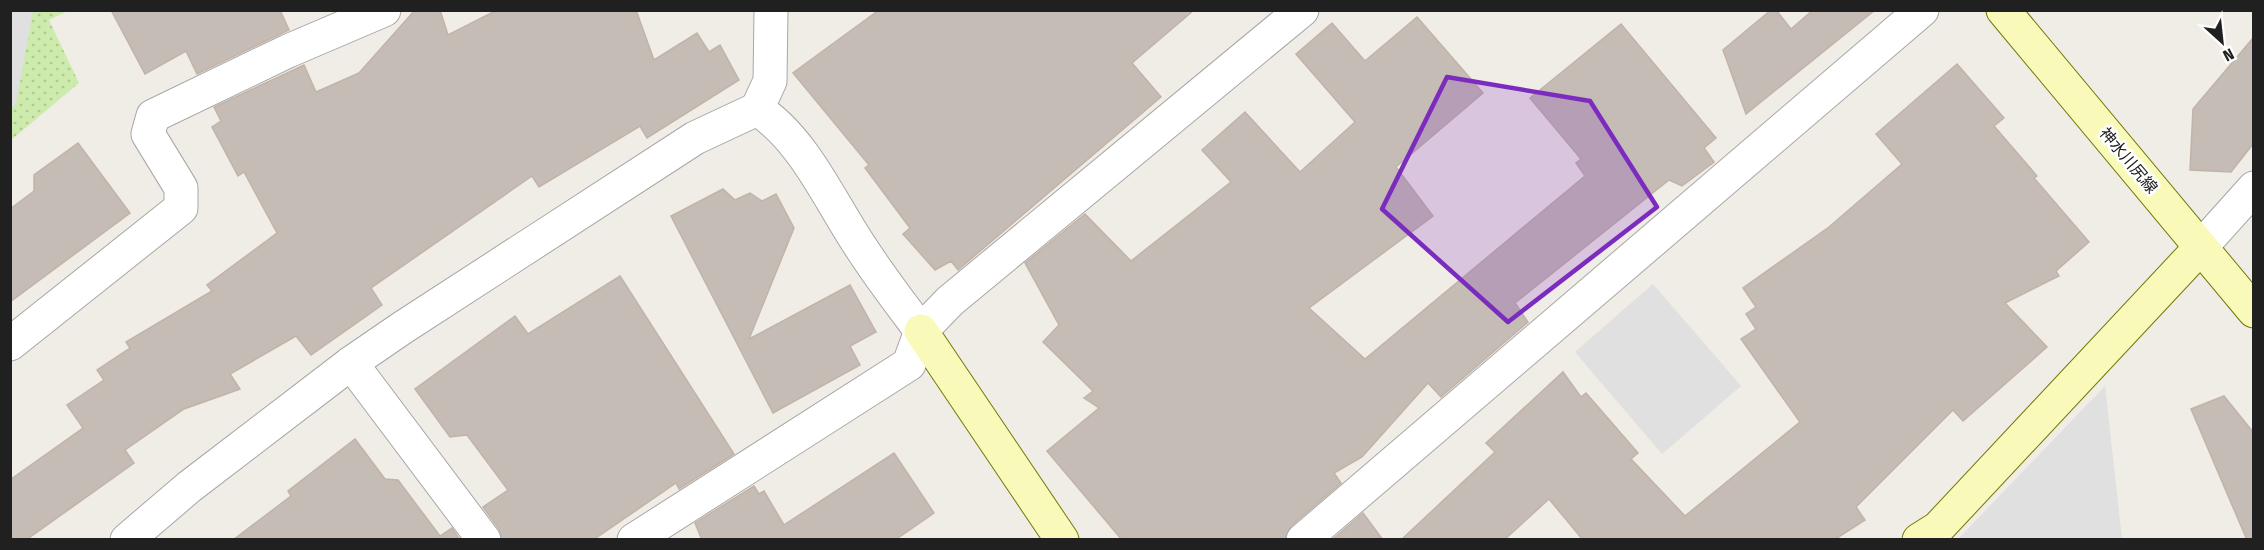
<svg xmlns="http://www.w3.org/2000/svg" width="2264" height="550" font-family="'Fira Sans Condensed','Noto Sans JP',sans-serif">
  <defs>
    <pattern id="garden-dots" width="8" height="8" patternUnits="userSpaceOnUse" patternTransform="scale(1.5)"><rect width="8" height="8" fill="#cdebac"/><path d="M2 2h.1M6 6h.1" fill="none" stroke="#b0c994" stroke-width="1.8" stroke-linecap="round"/></pattern>
  </defs>
  <rect width="100%" height="100%" fill="#f0ece6"/>
  <path fill="url(#garden-dots)" d="M11 11H68L49 20 79 83 11 140Z"/>
  <g fill="#e0e0e0">
    <path d="M11 10 33 11 16 104 11 108Z"/>
    <path d="M1653 284 1741 386 1662 454 1575 352Z"/>
    <path d="M2105 386 2122 539H1958Z"/>
  </g>
  <g fill="#c5bcb5" stroke="#c2b3a8" stroke-width="1.5">
    <path d="M111 10H280L289 30 197 74 186 51 145 74Z"/>
    <path d="M415 10H440L448 35 497 10H636L654 60 697 33 709 52 720 45 739 80 647 138 640 126 539 187 532 176 371 288 382 305 311 355 296 336 230 374 240 389 184 409 125 450 134 463 26 540H10V480L83 428 67 405 104 380 97 370 130 348 126 342 212 291 207 285 277 233 244 172 238 176 212 127 221 121 214 107 304 65 316 92 359 73Z"/>
    <path d="M879 10H1194L1132 63 1161 97 958 270 951 261 935 270 903 234 910 228 865 168 869 165 793 73Z"/>
    <path d="M1771 10H1776L1791 29 1813 10H1875L1746 114 1723 50Z"/>
    <path d="M1417 17 1483 93 1396 167 1433 216 1309 308 1365 359 1585 176 1576 163 1581 159 1530 98 1621 24 1716 138 1704 148 1714 162 1682 186 1669 180 1515 303 1528 322 1441 397 1428 383 1362 457 1334 473 1341 483 1291 526 1285 540H1122L1047 451 1099 408 1084 398 1093 391 1043 342 1059 325 1025 263 1085 214 1131 261 1231 182 1202 150 1245 112 1300 172 1355 122 1296 54 1332 23 1365 61Z"/>
    <path d="M2253 38V144L2231 172 2190 170 2193 109Z"/>
    <path d="M1957 64 2004 118 1994 126 2037 176 2034 178 2089 242 2056 271 2059 276 2005 303 2047 347 1963 421 1953 410 1856 507 1865 520 1834 540H1583L1549 499 1504 540H1401L1495 452 1486 443 1563 372 1581 397 1586 393 1638 453 1631 459 1685 516 1800 422 1741 339 1756 329 1746 314 1756 307 1743 288 1829 227 1902 164 1876 134Z"/>
    <path d="M78 143 130 213 10 302V209L34 191V175Z"/>
    <path d="M723 189 735 200 750 193 762 201 776 194 794 228 749 339 850 285 876 332 850 346 860 365 773 413 671 216Z"/>
    <path d="M620 276 734 454 679 489 676 483 593 540H502L499 529 483 507 508 490 467 435 450 437 415 389 515 316 528 334Z"/>
    <path d="M2224 396 2253 432V540H2247L2191 409Z"/>
    <path d="M355 439 385 479 398 480 440 536 452 528 460 540H233L291 496 288 491Z"/>
    <path d="M894 453 934 513 895 540H702L695 523 754 486 759 494 764 491 784 525Z"/>
    <path d="M1363 513 1383 540H1332Z"/>
  </g>
  <g fill="none" stroke-linecap="round" stroke-linejoin="round">
    <g stroke="#a7a7a7" stroke-width="35">
      <g id="street">
        <path d="M757 109 770 81 771 10"/>
        <path d="M2201 247 2254 188"/>
        <path d="M10 344 181 208V188L148 134 153 116 288 51 384 10"/>
        <path d="M351 363 484 540"/>
        <path d="M127 540 189 487 351 363 402 328 695 138 757 109C805 140 830 202 862 249 880 277 901 304 921 331"/>
        <path d="M634 540 909 364 921 331 950 301 1302 10"/>
        <path d="M1303 540 1922 10"/>
      </g>
    </g>
    <g stroke="#717904" stroke-width="35">
      <g id="secondary">
        <path d="M2003 10 2254 311"/>
        <path d="M921 331 1062 540"/>
        <path d="M1919 540 1938 528 2201 247"/>
      </g>
    </g>
    <use href="#street" stroke="#fff" stroke-width="33"/>
    <use href="#secondary" stroke="#f9faba" stroke-width="33"/>
  </g>
  <path fill="#7b2cbf" fill-opacity="0.2" stroke="#7b2cbf" stroke-width="4.5" stroke-linejoin="round" d="M1447 77 1590 101 1657 207 1508 322 1382 209Z"/>
  <g text-anchor="middle" stroke-width="5" stroke-linejoin="round" paint-order="stroke">
    <g font-size="16" fill="#202020" stroke="#fff">
      <text transform="translate(2129 160) rotate(50)" y="6">神水川尻線</text>
    </g>
  </g>
  <rect width="2264" height="550" fill="none" stroke="#202020" stroke-width="24"/>
  <g transform="translate(2222 42) rotate(153)" stroke="#ffffff" stroke-width="4.5" paint-order="stroke">
  <path d="M0-4.5L10 22L0 15L-10 22Z" fill="#202020"/>
  <text y="-9" font-size="16" font-weight="bold" text-anchor="middle" fill="#202020">N</text>
  </g>
</svg>
